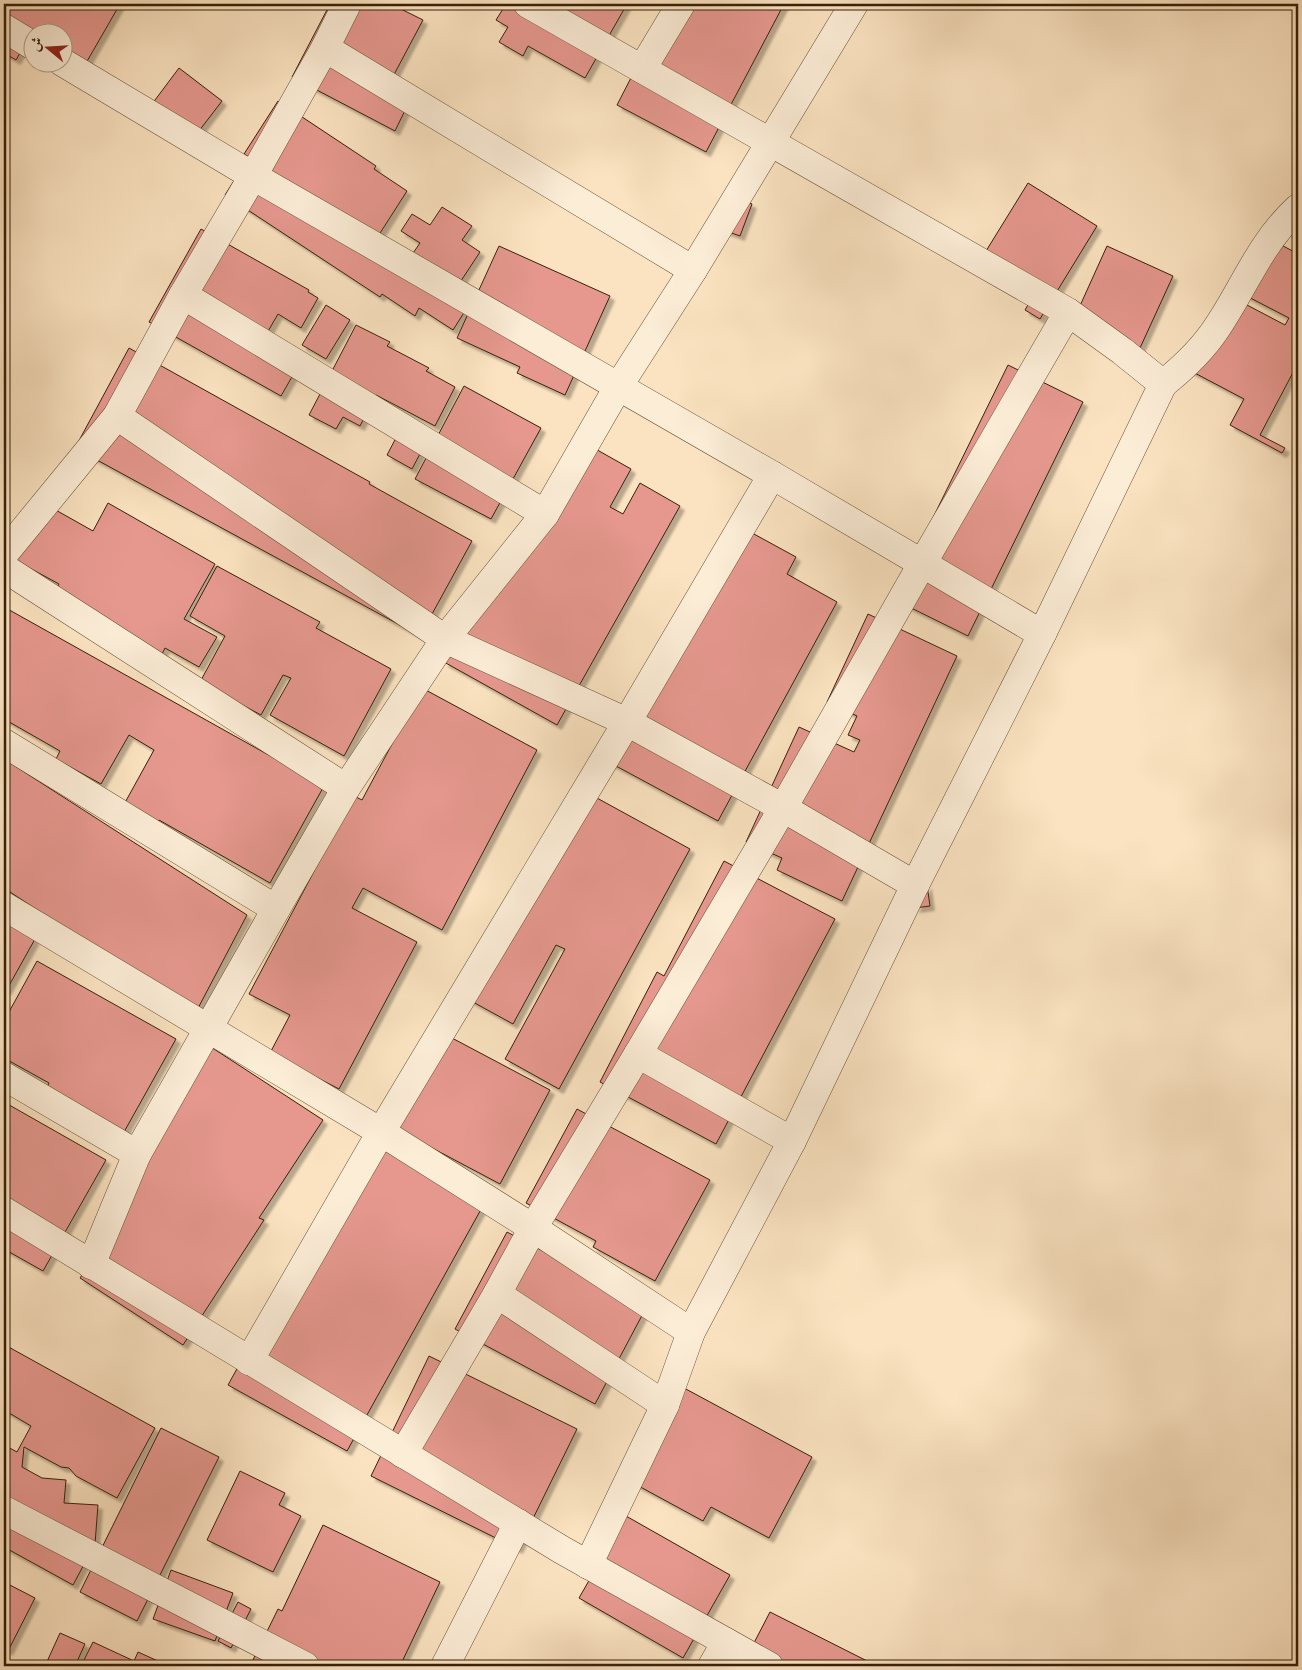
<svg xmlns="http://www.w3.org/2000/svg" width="1302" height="1670" font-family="'IM FELL French Canon',Amiri,serif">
  <defs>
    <filter id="shadow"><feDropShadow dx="4.5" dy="4.5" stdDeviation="1" flood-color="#0004"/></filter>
  </defs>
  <rect width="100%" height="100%" fill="#fbe3c1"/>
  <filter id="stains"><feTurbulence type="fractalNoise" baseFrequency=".004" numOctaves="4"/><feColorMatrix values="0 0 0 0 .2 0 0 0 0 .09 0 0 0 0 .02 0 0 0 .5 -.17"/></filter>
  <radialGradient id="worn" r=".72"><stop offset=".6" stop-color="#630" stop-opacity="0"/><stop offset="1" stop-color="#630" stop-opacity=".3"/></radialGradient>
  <g fill="#e6988f" stroke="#372109" filter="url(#shadow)">
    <path d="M4 4H120L78 77 62 62V32H32L16 60 4 53Z"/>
    <path d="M330 4H391L423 20 389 84 412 96 395 131 292 77Z"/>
    <path d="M506 4H582L585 6 584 4H627L585 78 528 46 523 56 499 42 508 27 496 20Z"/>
    <path d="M669 4H784L706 152 617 105Z"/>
    <path d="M179 68 222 101 189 144 146 112Z"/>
    <path d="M278 101 376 166 374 169 407 191 375 241 411 256 420 243 401 231 412 214 430 225 442 207 472 226 462 240 480 252 451 296 467 308 453 330 419 308 415 316 382 294 380 297 225 195 249 157 244 154Z"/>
    <path d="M1028 183 1097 226 1040 319 1025 310 1040 284 986 251Z"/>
    <path d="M727 194 752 204 740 236 715 227Z"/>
    <path d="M201 229 309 290 308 292 318 298 301 328 278 314 267 333 305 354 281 396 149 322Z"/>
    <path d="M1263 235 1298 254V363L1260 435 1285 448 1282 453 1230 425 1244 399 1189 370 1228 295 1285 325 1289 318 1233 289Z"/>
    <path d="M499 246 610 296 565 395 517 373 520 367 457 338Z"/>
    <path d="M1107 246 1173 276 1140 348 1074 319Z"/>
    <path d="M326 305 350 320 326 359 302 345Z"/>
    <path d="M356 325 390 342 387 346 429 368 426 371 455 387 435 426 376 395 360 426 343 417 336 429 309 415Z"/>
    <path d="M129 348 370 482 369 484 472 541 420 636 75 448Z"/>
    <path d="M1008 365 1083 402 968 636 893 599Z"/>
    <path d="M464 386 541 428 491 519 415 479Z"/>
    <path d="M397 436 422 450 412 469 387 455Z"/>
    <path d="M576 438 631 469 610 507 623 514 640 483 680 506 557 725 444 662Z"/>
    <path d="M108 503 215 564 184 619 217 637 199 667 165 648 161 656 55 591 59 584 13 559 45 504 93 531Z"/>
    <path d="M732 522 796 557 787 574 837 602 718 821 603 759Z"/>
    <path d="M217 566 320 622 316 628 391 669 344 756 270 715 291 678 283 675 261 715 200 682 225 636 190 616Z"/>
    <path d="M4 607 324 786 270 883 159 820 155 827 122 808 154 750 129 735 101 784 56 759 60 751 4 719Z"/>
    <path d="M868 614 957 656 842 901 777 870 782 858 746 842 799 727 854 752 860 740 848 735 857 716 827 702Z"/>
    <path d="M422 688 537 750 442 930 363 888 352 908 417 942 339 1089 270 1053 290 1015 249 994 354 796 362 800Z"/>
    <path d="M4 759 247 915 195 1014 4 888Z"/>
    <path d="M575 786 690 849 559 1089 505 1059 565 949 556 945 513 1024 462 996Z"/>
    <path d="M724 861 835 919 716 1144 600 1082 657 972 664 976Z"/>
    <path d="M927 885 930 906 915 908Z"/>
    <path d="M4 921 35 939 6 991 4 989Z"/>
    <path d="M37 961 176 1039 124 1132 46 1089 49 1083 4 1058V1021Z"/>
    <path d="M435 1029 550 1090 500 1184 385 1123Z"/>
    <path d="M211 1047 323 1120 259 1218 264 1220 183 1345 80 1278 94 1258Z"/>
    <path d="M4 1102 106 1160 43 1271 4 1249Z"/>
    <path d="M577 1109 710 1180 655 1281 593 1247 596 1241 526 1203Z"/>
    <path d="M370 1139 484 1204 347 1451 228 1385 301 1253Z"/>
    <path d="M507 1232 647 1306 595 1404 455 1329Z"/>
    <path d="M5 1345 155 1428 117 1498 76 1476 69 1468 61 1467 24 1447 22 1467 42 1478 66 1480 64 1503 98 1505 95 1544 73 1585 4 1547V1445L17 1452 31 1426 4 1410Z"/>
    <path d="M429 1356 577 1429 518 1549 371 1476Z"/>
    <path d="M684 1388 812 1457 769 1538 711 1507 703 1521 633 1483Z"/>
    <path d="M161 1428 219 1457 137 1621 80 1592Z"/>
    <path d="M240 1471 285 1493 279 1505 301 1516 273 1572 207 1540Z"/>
    <path d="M626 1516 730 1575 683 1658 579 1598Z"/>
    <path d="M323 1525 440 1582 400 1666H250L278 1609 282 1611Z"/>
    <path d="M171 1570 233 1593 215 1641 153 1619Z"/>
    <path d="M4 1582 35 1598 8 1651 4 1648Z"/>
    <path d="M238 1602 251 1609 231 1648 218 1641Z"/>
    <path d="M770 1612 877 1666H742Z"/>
    <path d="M60 1633 85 1644 75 1666H45Z"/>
    <path d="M93 1642 134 1661 138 1652 169 1666H81Z"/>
  </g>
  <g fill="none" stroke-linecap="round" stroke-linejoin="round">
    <g stroke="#685237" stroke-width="29">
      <g id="minor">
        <path d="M528 4 1068 312 1122 351 1163 384 1042 634 915 885 792 1141 691 1332 665 1405 588 1565"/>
        <path d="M4 28 32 45"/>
        <path d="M325 48 693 270"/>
        <path d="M62 62 253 176 772 475 1042 634"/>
        <path d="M642 69 681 4"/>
        <path d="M183 295 545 514"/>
        <path d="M1163 384C1183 368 1204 348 1218 326 1246 284 1260 243 1298 208"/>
        <path d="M117 416 445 639 627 722 783 808 915 885"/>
        <path d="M4 554 117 416 183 295 253 176 325 48 347 4"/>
        <path d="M4 568 346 788"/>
        <path d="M4 743 276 909"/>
        <path d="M4 906 381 1132 533 1228 691 1332"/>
        <path d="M638 1054 792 1141"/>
        <path d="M4 1076 137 1154"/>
        <path d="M4 1211 562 1550 769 1666"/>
        <path d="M91 1265 137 1154 276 909 346 788 445 639 545 514 618 387 693 270 854 4"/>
        <path d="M497 1294 665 1405"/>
        <path d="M249 1361 381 1132 627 722 772 475"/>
        <path d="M403 1454 497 1294 533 1228 638 1054 783 808 922 564 1068 312"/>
        <path d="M4 1510 305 1666"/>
        <path d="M445 1666 518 1523"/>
        <path d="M712 1666 726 1642"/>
      </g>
    </g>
    <use href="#minor" stroke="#fcedd7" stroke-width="28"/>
  </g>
  <rect width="1302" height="1670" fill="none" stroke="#fbe3c1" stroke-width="20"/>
  <rect x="5" y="5" width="1292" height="1660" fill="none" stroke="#372109" stroke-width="2.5"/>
  <rect x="10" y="10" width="1282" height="1650" fill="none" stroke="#372109"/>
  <g transform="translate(48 48) rotate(288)"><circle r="24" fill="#fcedd7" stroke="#ad9b85"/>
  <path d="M0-4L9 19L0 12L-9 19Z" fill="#8f2418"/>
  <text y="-8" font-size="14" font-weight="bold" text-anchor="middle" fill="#372109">ش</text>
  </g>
  <rect width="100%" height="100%" filter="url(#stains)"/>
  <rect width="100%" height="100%" fill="url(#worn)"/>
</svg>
